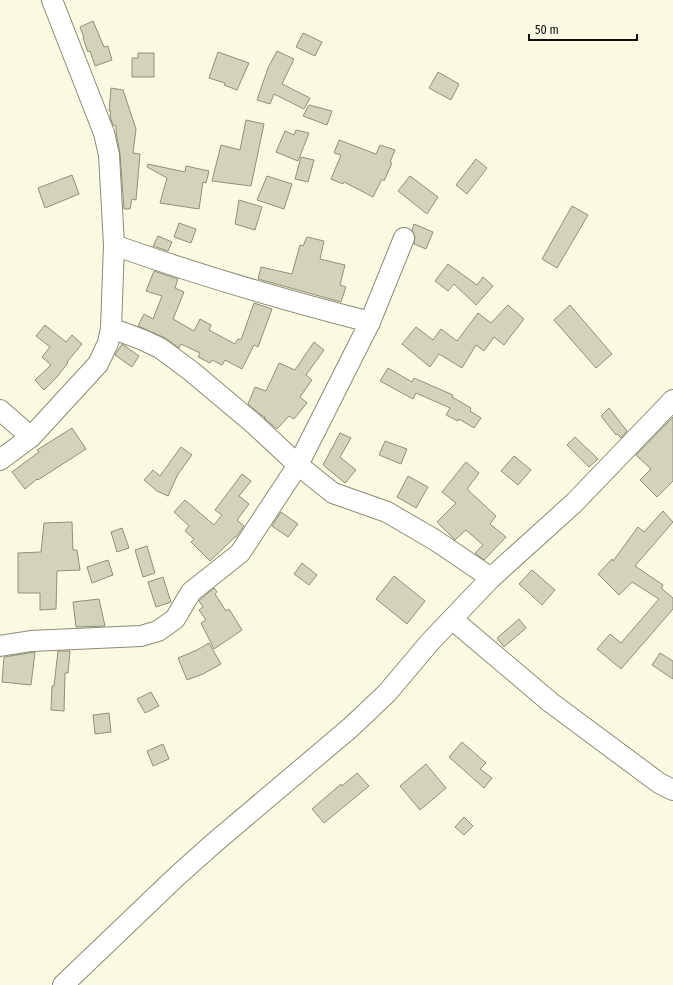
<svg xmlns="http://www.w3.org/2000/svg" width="673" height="985" font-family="'Fira Sans Condensed',sans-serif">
  <rect width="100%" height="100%" fill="#fafae2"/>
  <g fill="#d3d3bc" stroke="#91917b">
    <path d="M93 21 104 47 108 46 112 60 95 66 90 51 88 52 83 38H84L80 27Z"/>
    <path d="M303 33 322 42 315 56 296 47Z"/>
    <path d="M277 51 294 59 282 84 310 98 304 109 274 94 270 104 257 100 268 68Z"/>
    <path d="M218 52 249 63 237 90 224 85 225 83 209 78Z"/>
    <path d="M138 53H154V77H132V58H138Z"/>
    <path d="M438 72 459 84 451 100 429 88Z"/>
    <path d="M111 88 123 90 136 129 133 153 140 154 136 200 132 199 130 209H124L120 154 116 132V126L113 125 110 117 111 111H109Z"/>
    <path d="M309 105 332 111 327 125 303 116Z"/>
    <path d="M246 120 264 124 251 186 212 181 221 145 240 150Z"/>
    <path d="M296 130 309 133 298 161 276 152 285 131 294 135Z"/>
    <path d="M339 140 376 154 380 145 395 150 390 162 392 163 384 181 382 179 373 197 344 182 343 184 331 179 341 155 334 153Z"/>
    <path d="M301 157 314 160 308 182 295 179Z"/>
    <path d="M476 159 487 168 467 194 456 185Z"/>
    <path d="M148 164 185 172 186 166 209 171 206 183 203 182 199 209 160 203 167 178 147 167Z"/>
    <path d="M72 175 79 194 45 208 38 188Z"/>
    <path d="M267 176 292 184 284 209 257 200Z"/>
    <path d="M410 176 438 197 427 214 398 191Z"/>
    <path d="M239 200 262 207 255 230 235 224Z"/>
    <path d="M572 206 588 215 557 268 542 259Z"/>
    <path d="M179 223 196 229 191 243 174 237Z"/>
    <path d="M414 224 433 232 426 249 414 244 415 237 412 230Z"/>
    <path d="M158 236 172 242 168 251 153 246Z"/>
    <path d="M307 237 324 241 320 259 345 265 340 285 346 287 341 302 258 279 261 267 292 274 300 245 303 246Z"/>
    <path d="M448 264 477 285 483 277 493 286 476 305 454 284 448 291 435 281Z"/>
    <path d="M154 271 178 279 175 288 184 292 173 319 194 331 200 319 211 325 209 330 235 344 238 339 241 340 254 303 272 309 258 347 254 345 242 369 225 360 222 365 212 360 210 363 198 357 200 353 181 344 179 348 165 338 138 326 144 314 153 319 162 296 146 291Z"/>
    <path d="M508 305 524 319 504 345 494 337 484 351 476 345 462 368 439 354 430 367 402 344 416 327 433 340 441 329 457 341 478 313 491 323Z"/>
    <path d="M570 305 612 354 596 368 554 320Z"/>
    <path d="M45 325 66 342 72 335 82 344 67 362 68 363 56 378 44 390 35 380 51 365 42 357 50 347 36 336Z"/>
    <path d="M314 342 324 350 306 375 312 380 300 397 307 403 294 419 289 416 277 429 264 418 265 417 261 415 248 404 255 387 266 391 279 363 295 370Z"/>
    <path d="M122 344 139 356 132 367 115 355Z"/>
    <path d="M388 368 412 382 414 378 453 395 452 397 471 408 470 411 481 418 474 428 459 419 458 421 446 415 450 408 416 393 413 399 380 381Z"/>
    <path d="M609 408 627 431 621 438 617 434 616 435 601 416Z"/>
    <path d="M673 417V481L657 497 640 480 651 469 636 455Z"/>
    <path d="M72 428 86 449 38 480 37 479 25 489 12 472 39 452 37 450Z"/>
    <path d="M340 433 351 438 340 457 356 470 345 483 323 465Z"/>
    <path d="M575 437 598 459 589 467 567 445Z"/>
    <path d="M385 441 407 449 401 464 379 455Z"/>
    <path d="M181 447 192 455 178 474 168 496 157 491 144 480 153 470 160 476Z"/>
    <path d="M514 456 531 470 518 485 501 471Z"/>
    <path d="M466 462 479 473 467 489 496 516 490 524 506 537 484 560 475 553 483 545 466 530 455 540 437 522 456 503 442 492Z"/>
    <path d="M242 474 251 481 239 496 249 504 237 520 244 526 236 537H235L210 561 191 542 194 539 185 531 189 526 174 512 185 500 214 525 222 515 215 510Z"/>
    <path d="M408 476 428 487 416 508 397 497Z"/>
    <path d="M663 511 673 522 635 566 663 585 661 588 673 598V609L621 669 597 649 610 634 621 643 659 599 632 582 619 595 598 574 612 559 613 561 638 527 644 532Z"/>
    <path d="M281 512 298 524 288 537 272 526Z"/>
    <path d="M72 522 73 550H77L80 570 57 571 56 609 40 610V593H18V553L41 552 44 523Z"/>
    <path d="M122 528 129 548 117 552 111 532Z"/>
    <path d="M147 546 155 573 143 577 135 550Z"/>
    <path d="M108 560 113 575 92 583 87 567Z"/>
    <path d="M302 563 317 575 309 585 294 574Z"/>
    <path d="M532 570 555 590 542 605 519 584Z"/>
    <path d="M394 576 425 601 407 624 376 599Z"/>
    <path d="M163 577 171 602 156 607 148 582Z"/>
    <path d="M214 588 217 592 215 594 226 611 229 609 242 630 214 649 201 623 206 620 199 610 203 607 199 601 200 600Z"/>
    <path d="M99 599 105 626 76 627 73 602Z"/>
    <path d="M519 619 526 628 504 647 497 638Z"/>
    <path d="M209 643 221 664 203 674 187 680 178 658 197 650Z"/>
    <path d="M58 651H70L68 673H65L64 711 51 710 52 686H54Z"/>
    <path d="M35 652 31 685 2 682 4 657Z"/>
    <path d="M660 653 673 661V679L652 665Z"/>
    <path d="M151 692 159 706 145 713 137 699Z"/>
    <path d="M109 713 111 732 95 734 93 715Z"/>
    <path d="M462 742 486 763 480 769 492 778 484 788 449 757Z"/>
    <path d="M163 744 169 759 153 766 147 751Z"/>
    <path d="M426 764 446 788 420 810 400 786Z"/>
    <path d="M357 773 369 786 324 823 312 809 341 784 342 786Z"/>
    <path d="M464 817 473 826 464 835 455 827Z"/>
  </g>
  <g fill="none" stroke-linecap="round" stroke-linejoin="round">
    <g stroke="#8b8b76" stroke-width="22">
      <g id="minor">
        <path d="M114 245C198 275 284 300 370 322"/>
        <path d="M111 328 143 340 160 348 191 371 253 423 298 465 333 493 387 512 435 540 491 578"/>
        <path d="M0 410 31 437"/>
        <path d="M0 460 31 437 98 364 108 343 111 328 114 245 109 155 104 133 52 0"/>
        <path d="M452 619 550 702 659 783 673 790"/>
        <path d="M0 646 31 641 141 636 158 631 175 619 191 592 240 553 298 465 370 322 404 238"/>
        <path d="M63 985 176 877 214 843 350 728 387 693 430 642 491 578 574 503 673 400"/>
      </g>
    </g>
    <use href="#minor" stroke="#fff" stroke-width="20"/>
  </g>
  <path d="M529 34v6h108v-6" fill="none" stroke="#12120a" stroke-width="2"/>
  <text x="535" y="34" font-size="12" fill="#12120a" stroke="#fafae2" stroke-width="3" paint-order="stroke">50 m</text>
</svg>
